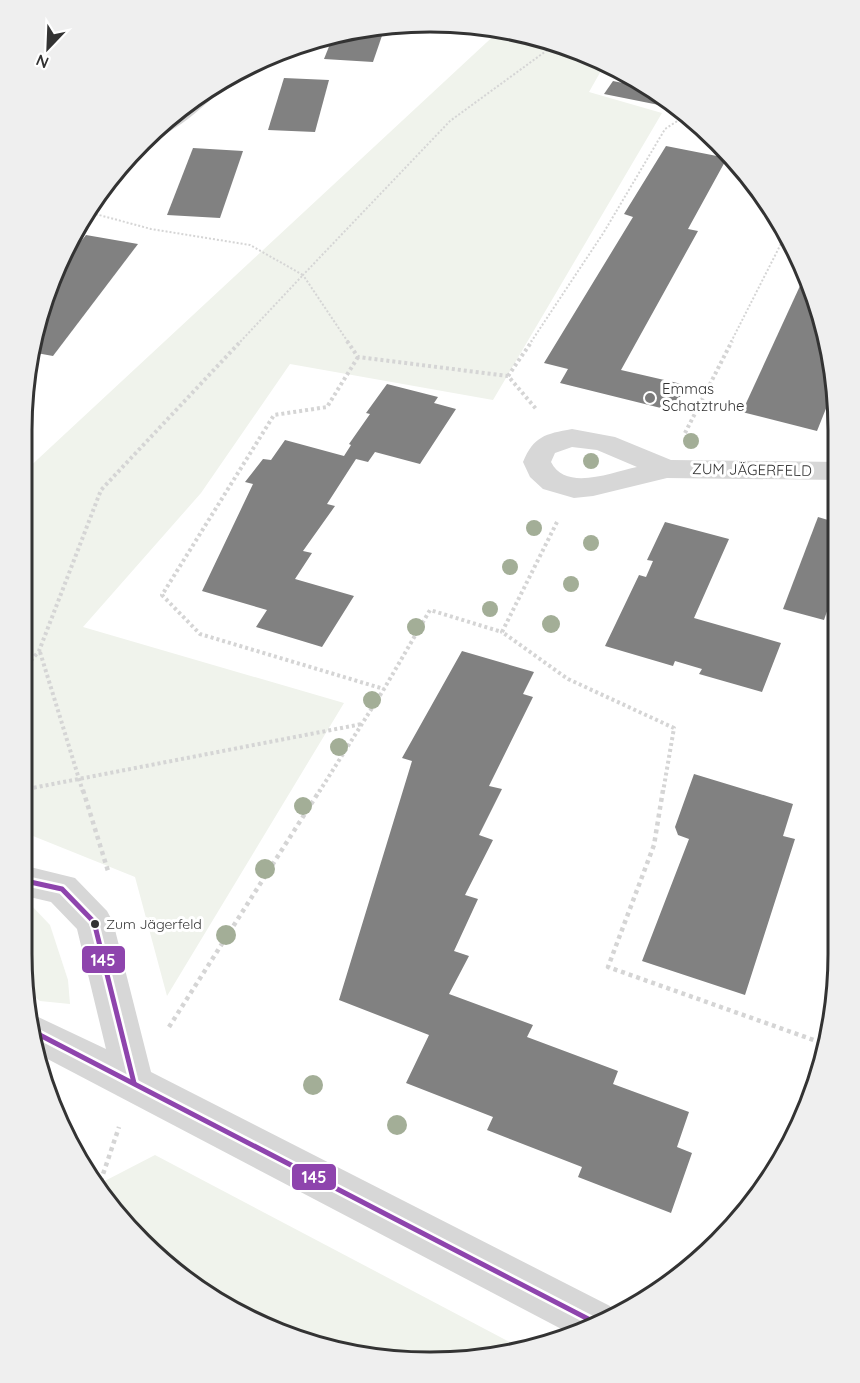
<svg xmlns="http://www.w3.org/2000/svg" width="860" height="1383" font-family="Quicksand,sans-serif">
  <rect width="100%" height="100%" fill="#fff"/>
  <g fill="#f0f3ec">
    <path d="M501 29 536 35 606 62 589 92 662 113 493 400 290 364 201 493 83 627 344 703 167 996 135 877 28 834 22 837 24 472Z"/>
    <path d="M29 903 50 925 68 980 70 1004 40 1001 27 991 21 953V905Z"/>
    <path d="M155 1155 523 1349 404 1361 298 1340 181 1277 95 1186Z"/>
  </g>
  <g fill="#818181">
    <path d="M377 24H386L373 62 324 59 334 34Z"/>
    <path d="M284 78 329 80 315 132 268 130Z"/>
    <path d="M613 81 653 89 684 110 604 94Z"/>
    <path d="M666 146 727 158 688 229 698 231 621 370 686 385 673 411 560 383 568 369 544 363 633 217 624 214Z"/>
    <path d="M193 148 243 151 220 218 167 215Z"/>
    <path d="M86 235 138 244 53 356 31 352 51 279Z"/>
    <path d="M805 275 825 324 835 386 817 431 742 412Z"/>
    <path d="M387 384 438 397 434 403 456 409 420 464 375 452 368 462 356 459 327 504 335 506 303 551 312 553 295 579 354 596 322 647 256 627 267 610 202 591 253 484 245 482 263 459 271 460 285 440 344 456 351 445 349 444 370 414 366 413Z"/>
    <path d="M818 517 838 523 837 583 824 620 783 609Z"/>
    <path d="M665 522 729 539 694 618 781 643 762 692 699 674 702 669 675 661 673 666 605 646 639 575 646 577 653 561 647 560Z"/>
    <path d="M462 651 534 672 523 694 533 697 489 786 502 789 479 835 493 840 465 895 478 899 454 951 469 956 449 994 533 1025 527 1037 618 1071 613 1084 689 1112 677 1147 692 1153 671 1213 578 1177 582 1167 487 1130 493 1117 406 1083 429 1035 339 1000 412 761 402 758Z"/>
    <path d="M694 774 793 804 783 836 795 839 745 995 642 961 689 839 678 835 675 827Z"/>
  </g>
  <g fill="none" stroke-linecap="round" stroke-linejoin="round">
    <g stroke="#d5d5d5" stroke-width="2" stroke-dasharray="2 2" stroke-linecap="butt">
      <path d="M88 212 151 229 250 245 303 275 240 342"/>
      <path d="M348 342 303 275 450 121 557 43"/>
      <path d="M531 342 604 232 665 129 682 118 695 120"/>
      <path d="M731 342 787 232"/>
    </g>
    <g stroke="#d5d5d5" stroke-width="4" stroke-dasharray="3 3" stroke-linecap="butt">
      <path d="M347 341 358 357 508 376 537 410"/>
      <path d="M358 357 327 407 274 415 162 595 200 634 384 689"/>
      <path d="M508 376 532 341"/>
      <path d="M685 433 732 341"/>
      <path d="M557 522 502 632 568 679 674 728 663 792"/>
      <path d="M40 652 83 792"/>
      <path d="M23 670 39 651 101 490 241 341"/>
      <path d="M22 790 362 724"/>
      <path d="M319 792 384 689 430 610 502 632"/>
    </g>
    <g stroke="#d5d5d5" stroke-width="4.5" stroke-dasharray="4 4" stroke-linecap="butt">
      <path d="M83 790 108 871"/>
      <path d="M663 790 654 845 608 967 825 1044"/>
      <path d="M169 1027 320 790"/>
      <path d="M98 1189 119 1127"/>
    </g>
    <g fill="#d7d7d7" fill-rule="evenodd">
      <path d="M231 73 234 77 231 82C213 96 169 143 146 137L161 122Z"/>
      <path d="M572 429 615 437 671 460 838 462V480L667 478 593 496 574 498 543 489 530 477 523 462C534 436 545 434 572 429ZM572 447 597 450 637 467C612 472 566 492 551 462L555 453Z"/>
      <path d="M22 865 75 878 107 911 113 922 151 1072 610 1306 613 1313 569 1333 38 1054 31 1016 34 1015 106 1049 77 929 51 902 21 895Z"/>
    </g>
    <g stroke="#fff" stroke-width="10">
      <g id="bus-1">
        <path d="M21 880 62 889 94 922 134 1083"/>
        <path d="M34 1032 594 1322"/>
      </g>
    </g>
    <use href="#bus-1" stroke="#8e44ad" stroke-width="5"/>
  </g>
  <g fill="#a3ae97">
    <circle cx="691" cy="441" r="8"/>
    <circle cx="591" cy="461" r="8"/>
    <circle cx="534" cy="528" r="8"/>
    <circle cx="591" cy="543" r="8"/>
    <circle cx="510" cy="567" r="8"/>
    <circle cx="571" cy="584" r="8"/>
    <circle cx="490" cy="609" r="8"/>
    <circle cx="551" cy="624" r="9"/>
    <circle cx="416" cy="627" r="9"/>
    <circle cx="372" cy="700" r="9"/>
    <circle cx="339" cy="747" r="9"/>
    <circle cx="303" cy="806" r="9"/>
    <circle cx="265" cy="869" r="10"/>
    <circle cx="226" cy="935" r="10"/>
    <circle cx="313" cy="1085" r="10"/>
    <circle cx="397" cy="1125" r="10"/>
  </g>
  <circle fill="#7a7a7a" stroke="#fff" stroke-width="2" cx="650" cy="398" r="6"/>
  <circle fill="#333" stroke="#fff" stroke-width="2" cx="95" cy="924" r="5"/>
  <g text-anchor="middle" stroke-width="6" stroke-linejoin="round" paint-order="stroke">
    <g font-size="14" fill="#333" stroke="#fff" text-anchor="start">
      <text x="106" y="929">Zum Jägerfeld</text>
    </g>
    <g font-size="15" fill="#333" stroke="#fff" text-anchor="start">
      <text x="662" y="394">Emmas<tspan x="662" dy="17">Schatztruhe</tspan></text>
    </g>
    <g font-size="15" fill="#333" stroke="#fff">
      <text transform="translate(752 470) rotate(1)" y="5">ZUM JÄGERFELD</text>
    </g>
  </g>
  <path d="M0 0H860V1383H0ZM430 32H430A398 398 0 0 1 828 430V954A398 398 0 0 1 430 1352H430A398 398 0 0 1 32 954V430A398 398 0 0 1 430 32Z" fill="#efefef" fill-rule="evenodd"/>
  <path fill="none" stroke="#333" stroke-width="3" d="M430 32H430A398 398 0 0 1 828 430V954A398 398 0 0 1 430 1352H430A398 398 0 0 1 32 954V430A398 398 0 0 1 430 32Z"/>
  <g stroke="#fff" stroke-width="2">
    <rect x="81" y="945" width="45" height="29" rx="6" fill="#8e44ad"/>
    <rect x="291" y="1163" width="46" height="28" rx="6" fill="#8e44ad"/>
  </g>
  <g font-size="16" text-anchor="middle" font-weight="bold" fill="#fff">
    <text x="103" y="966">145</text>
    <text x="314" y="1183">145</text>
  </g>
  <g transform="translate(48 48) rotate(203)" stroke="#ffffff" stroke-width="4.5" paint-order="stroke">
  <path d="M0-4.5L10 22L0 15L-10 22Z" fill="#333333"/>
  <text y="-9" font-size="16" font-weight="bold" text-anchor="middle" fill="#333333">N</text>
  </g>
</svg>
